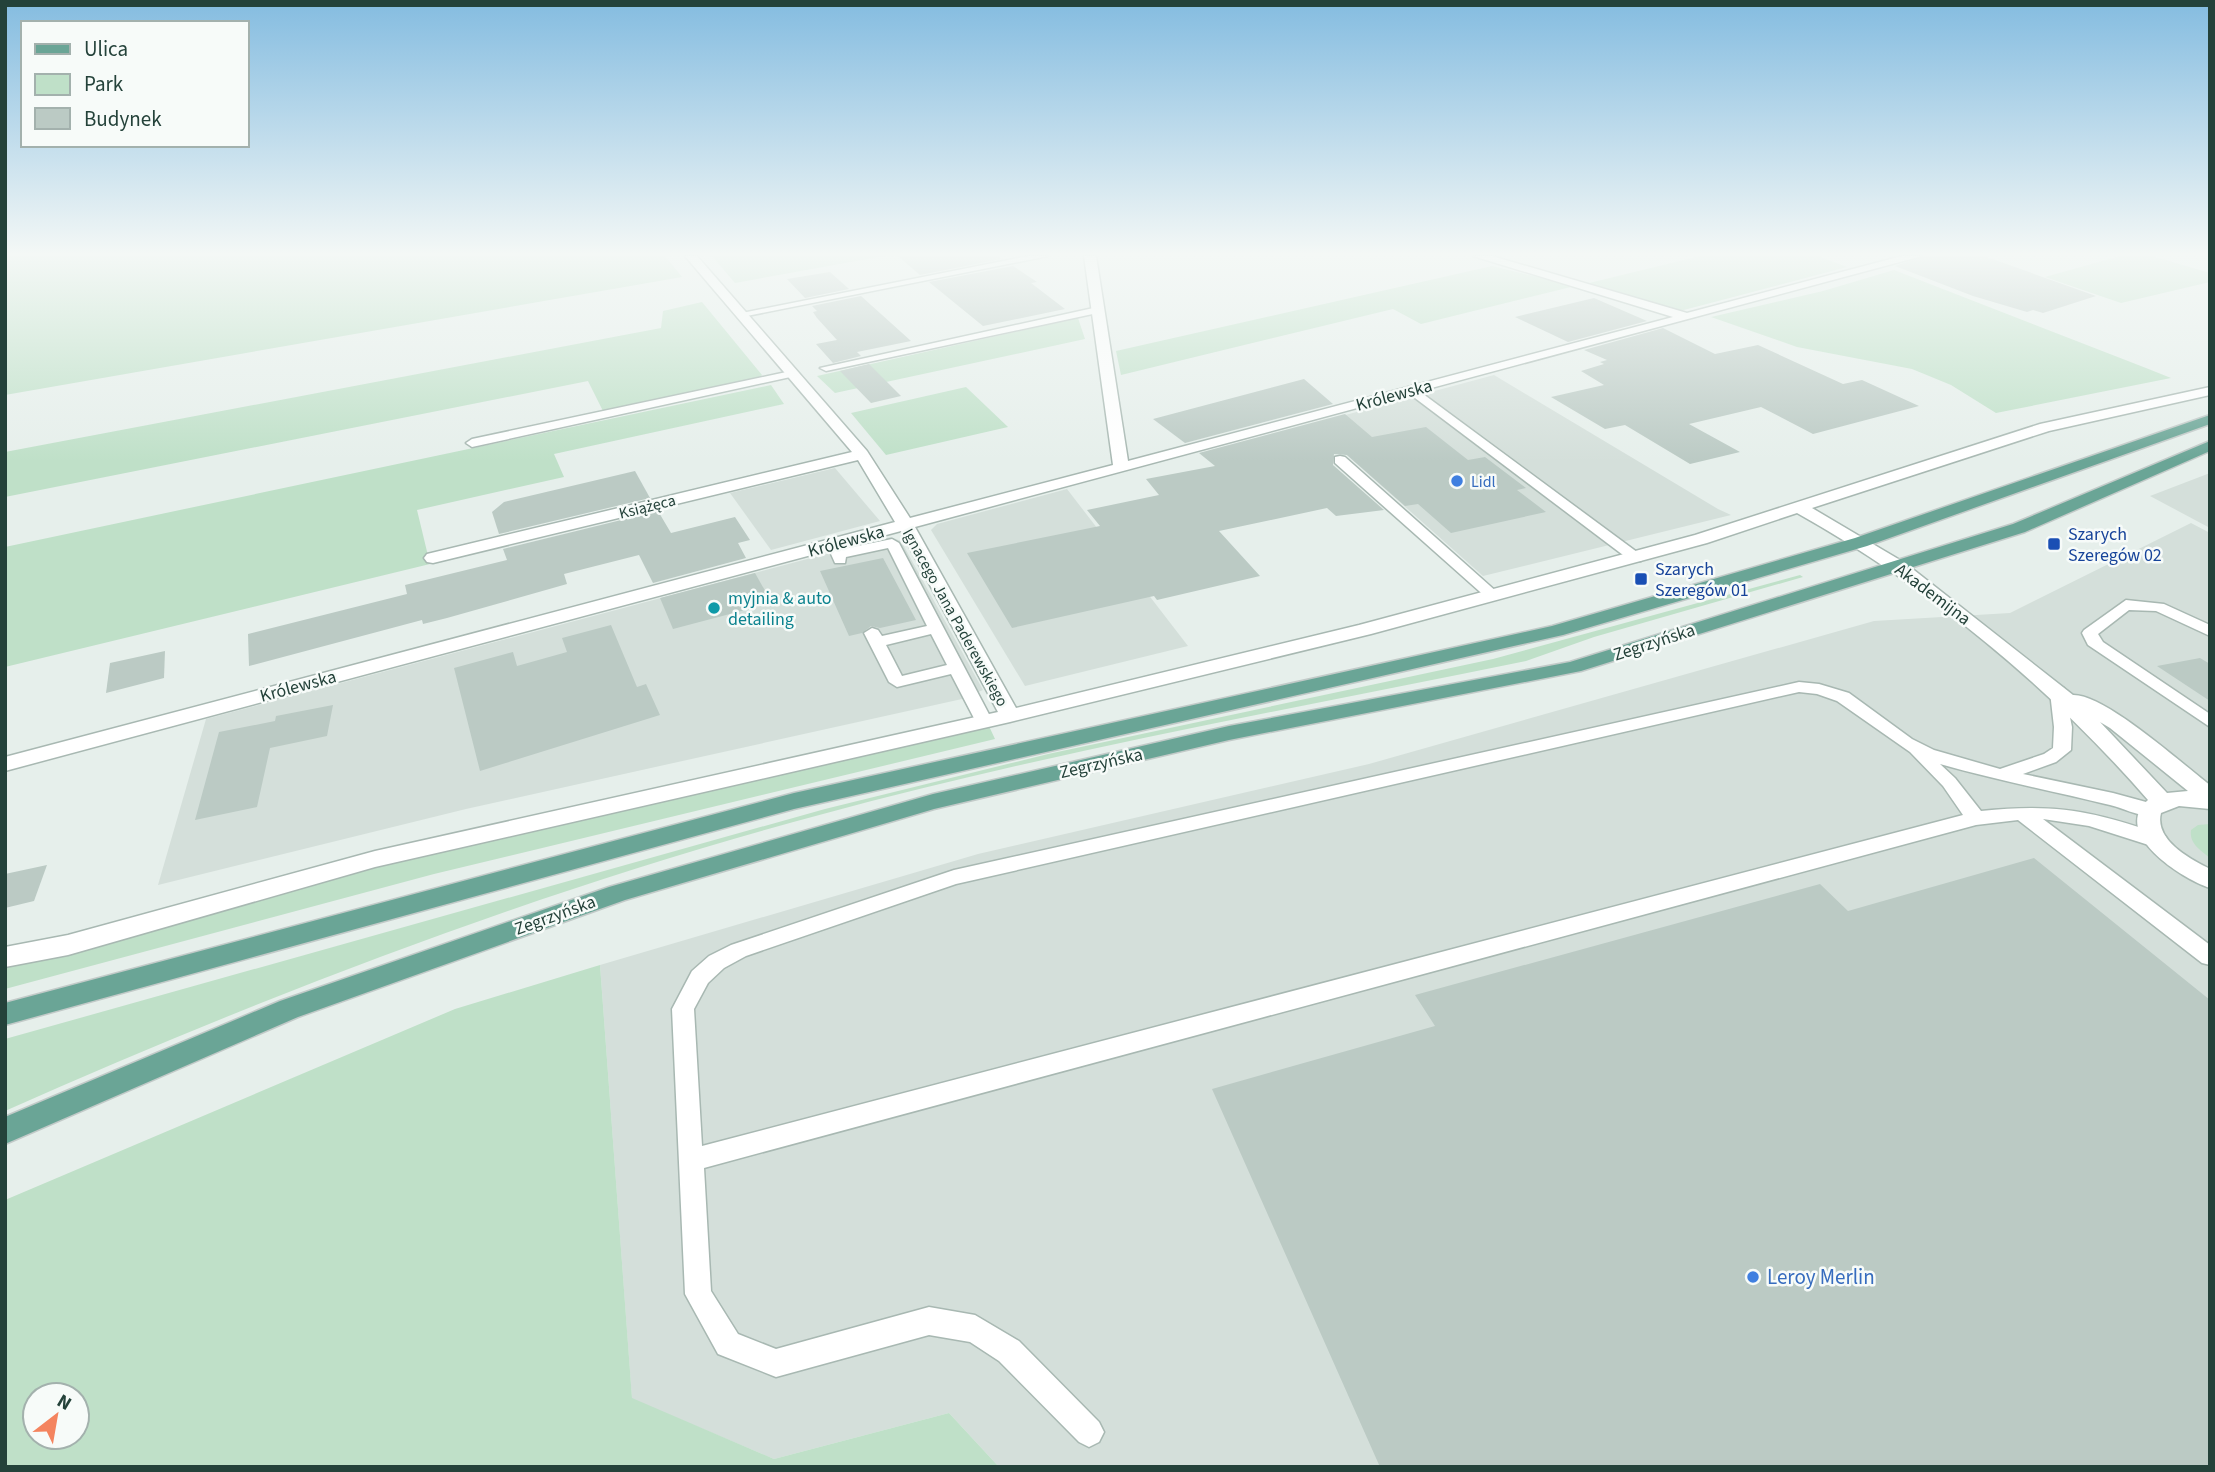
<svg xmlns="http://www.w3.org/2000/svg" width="2215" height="1472" font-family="'Source Sans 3',sans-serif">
  <rect width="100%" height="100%" fill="#e6efeb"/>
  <g fill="#d4dfda">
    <path d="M1494 375 1718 509 1731 515 1483 576 1312 424Z"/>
    <path d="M835 468 880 521 771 550 730 493Z"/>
    <path d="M2210 473V528L2150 496Z"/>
    <path d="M1067 489 1188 646 1025 686 931 530 937 524Z"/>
    <path d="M2191 523 2210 533V1467H999L949 1413 774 1459 632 1399 600 965 978 854 1369 764 1874 621 2010 613Z"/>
    <path d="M890 537 901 541 906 550 983 690 962 699 466 809 158 885 206 719Z"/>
  </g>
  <g fill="#bfe0c8" fill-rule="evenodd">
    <path d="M5 256H665L682 277 5 395Z"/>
    <path d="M712 256H884L735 283Z"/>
    <path d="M1700 256H1817L1847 267 1680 311 1585 284Z"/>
    <path d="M2120 256H2152L2210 273V282L2121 303 2045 277Z"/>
    <path d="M1492 266 1575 286 1421 324 1393 309 1121 375 1116 351Z"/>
    <path d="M1894 270 2146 368 2171 378 1996 413 1951 385 1912 369 1797 347 1711 317 1823 291Z"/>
    <path d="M702 302 762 375 758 379 603 411 588 381 5 497V452L661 328 663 311Z"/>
    <path d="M1078 318 1085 339 835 393 817 376Z"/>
    <path d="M771 385 784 404 554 454 564 477 417 510 430 564 5 667V547Z"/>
    <path d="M966 387 1008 427 886 455 851 413Z"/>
    <path d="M1800 575 1803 577 1594 637 1526 661C1291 709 1055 751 823 814 543 889 271 993 5 1111V1039L825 809 1048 754 1493 659Z"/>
    <path d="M988 724 995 739 434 874 5 989V964L472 841Z"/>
    <path d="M2210 824V858C2200 850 2189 843 2191 830L2198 825Z"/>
    <path d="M600 965 632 1398 774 1459 949 1413 999 1467H5V1200L455 1009ZM35 1395H77V1437H35Z"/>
  </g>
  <g fill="#bbcac4">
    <path d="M898 256H998L1002 259 920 275Z"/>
    <path d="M1924 256H1984L2096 296 2043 313 2033 310 2027 312 1973 296 1895 266Z"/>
    <path d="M1013 266 1037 282 1031 283 1065 309 983 326 929 282Z"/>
    <path d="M830 272 849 289 805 298 787 279Z"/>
    <path d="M861 296 911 341 857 352 861 356 833 363 816 344 837 340 817 318 813 312 817 311 812 306Z"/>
    <path d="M1594 298 1647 321 1568 342 1515 317Z"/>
    <path d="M1663 328 1715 354 1758 345 1843 384 1862 380 1919 406 1813 434 1761 407 1689 424 1740 452 1690 464 1625 425 1605 429 1551 397 1604 385 1581 371 1604 364 1600 362 1607 360 1584 350Z"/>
    <path d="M869 364 901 396 871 403 840 371Z"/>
    <path d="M1304 379 1333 404 1185 443 1153 419Z"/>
    <path d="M1345 414 1372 437 1426 427 1468 460 1485 457 1526 488 1517 490 1546 512 1451 533 1418 504 1405 506 1347 455 1334 454 1333 465 1384 510 1336 516 1327 508 1219 531 1260 576 1157 600 1154 596 1012 628 967 553 1100 526 1087 510 1159 495 1146 479 1215 466 1199 453Z"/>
    <path d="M635 471 650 498 499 534 492 512 504 502Z"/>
    <path d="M658 511 671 533 735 517 750 540 738 543 746 558 653 583 639 555 564 574 567 584 447 618 423 624 422 620 249 666 248 634 407 594 405 585 507 560 503 549Z"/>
    <path d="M883 558 916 620 880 628 871 626 862 633 849 636 820 571Z"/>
    <path d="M755 573 772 603 673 629 660 598Z"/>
    <path d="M611 625 637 687 646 684 660 715 480 771 454 668 513 652 517 666 567 652 562 638Z"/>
    <path d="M165 651 164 678 106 693 110 663Z"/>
    <path d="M2200 658 2210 664V701L2157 666Z"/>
    <path d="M333 705 327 736 270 748 257 807 195 820 219 732 275 721 276 716Z"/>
    <path d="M2034 858 2210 1000V1467H1380L1212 1089 1435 1026 1415 995 1820 884 1848 911Z"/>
    <path d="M47 865 34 901 5 908V874Z"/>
  </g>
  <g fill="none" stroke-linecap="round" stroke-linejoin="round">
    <g stroke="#a8b8b2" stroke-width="3">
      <g id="service">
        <path d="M1028 256H1048L742 317 737 314Z"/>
        <path d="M1098 307 1102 308V312L826 371 820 368Z"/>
        <path d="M791 371 795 372V376L472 447 466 443 472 439Z"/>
        <path d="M1407 388H1415L1641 555 1643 558 1641 561H1631L1407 392Z"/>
        <path d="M1340 456 1345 457 1498 593 1501 596 1498 599H1488L1335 463V457Z"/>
        <path d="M892 539 899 543 992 720 989 724H977L951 674 897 687 889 682 864 633 872 628 878 630 882 636 927 626 888 548 846 557 845 563H835L831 554 833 551ZM931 634 947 665 902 676 886 645Z"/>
        <path d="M2126 600 2164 604 2210 625V636L2156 611 2129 610 2098 634 2103 642 2210 714V727L2088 645 2082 633 2084 630Z"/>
        <path d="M1799 682 1819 684 1849 693 1912 739 1934 750 2000 769 2044 754 2053 748 2054 727 2050 692 2058 687 2064 688 2072 727 2071 750 2056 762 2023 774 2113 793 2157 805 2159 810 2157 815C2142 819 2124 808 2110 805 2053 791 1996 780 1940 764L1955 778 1981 811C2056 803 2094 811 2165 836L2168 841 2165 846 2158 848 2089 826 2043 819 2210 945V965L2202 963 2018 820 1976 825 704 1168 711 1291 738 1334 776 1349 929 1307 975 1315 1019 1341 1099 1422 1104 1432 1099 1442 1089 1447 1079 1442 999 1361 970 1342 929 1335 776 1377 718 1354 685 1294 672 1009 692 971 709 956 731 945 954 870ZM1799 692 1817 694 1837 701 1910 752 1943 786 1963 815 702 1146 694 1009 708 983 724 968 746 956 956 884Z"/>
      </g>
    </g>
    <g stroke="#a8b8b2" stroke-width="3">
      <path id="minor" d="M685 256H697L867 451 910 518 1113 465 1084 256H1096L1128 461 1673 317 1473 256H1492L1687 313 1902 256H1922L915 527 1016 708 1359 625 1695 535 2040 424 2210 387V395L2049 431 1812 508 1905 563 2073 695C2105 694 2182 764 2210 785V809L2179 806 2161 813C2154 840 2190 859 2210 869V888C2182 879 2110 833 2148 800 2049 686 1929 587 1797 513L1707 543 1371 634 1010 722 375 867 68 955 5 967V947L68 935 375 851 998 712 901 531 5 771V757L895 522 858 460 433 563 427 562 424 558 427 554 852 452ZM2100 722 2110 728 2188 791 2167 793Z"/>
    </g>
    <g stroke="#c2cac8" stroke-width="3">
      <g id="primary">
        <path d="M2210 415V424L1867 546 1563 635 794 809 5 1025V1003L794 793 1552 626 1855 538Z"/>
        <path d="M2210 441V451L2025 532 1581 671 1229 740 934 809 625 900 298 1017 5 1144V1117L280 1001 609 887 933 794 1229 726 1570 662 2013 524Z"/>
      </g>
    </g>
    <use href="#service" fill="#fff" fill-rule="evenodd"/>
    <use href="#minor" fill="#fff" fill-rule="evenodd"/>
    <use href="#primary" fill="#6aa596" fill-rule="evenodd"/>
  </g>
  <linearGradient id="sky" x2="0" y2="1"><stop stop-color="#84bce0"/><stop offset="0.55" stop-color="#f4f8f6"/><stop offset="1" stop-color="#f4f8f6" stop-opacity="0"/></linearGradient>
  <rect width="2215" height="462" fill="url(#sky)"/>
  <g fill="#3f7fe0" stroke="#f7fbf9" stroke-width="2.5">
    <circle cx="1457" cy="481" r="7"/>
    <circle cx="1753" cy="1277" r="7"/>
  </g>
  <g fill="#1a4fb4" stroke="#f7fbf9" stroke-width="2.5">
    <rect x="2047" y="537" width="14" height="14" rx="3.5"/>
    <rect x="1634" y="572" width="14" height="14" rx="3.5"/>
  </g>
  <circle fill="#0f9aa8" stroke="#f7fbf9" stroke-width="2.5" cx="714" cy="608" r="7"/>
  <g text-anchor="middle" stroke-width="5" stroke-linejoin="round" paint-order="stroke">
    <g font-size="16" fill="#366cbe" stroke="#f7fbf9" text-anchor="start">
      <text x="1471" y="487">Lidl</text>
    </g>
    <g font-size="16" fill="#24423a" stroke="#f7fbf9">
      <text transform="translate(647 506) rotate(-14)" y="6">Książęca</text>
      <text transform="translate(956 617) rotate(61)" y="6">Ignacego Jana Paderewskiego</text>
    </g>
    <g font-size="18" fill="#24423a" stroke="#f7fbf9">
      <text transform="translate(1394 395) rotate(-15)" y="6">Królewska</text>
      <text transform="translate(846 541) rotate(-15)" y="6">Królewska</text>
      <text transform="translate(1933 594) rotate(37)" y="6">Akademijna</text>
      <text transform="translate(1654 642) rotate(-18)" y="6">Zegrzyńska</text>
      <text transform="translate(298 686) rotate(-15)" y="6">Królewska</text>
      <text transform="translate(1101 763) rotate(-13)" y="6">Zegrzyńska</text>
      <text transform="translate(555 915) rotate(-20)" y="6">Zegrzyńska</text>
    </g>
    <g font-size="18" fill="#164399" stroke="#f7fbf9" text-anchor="start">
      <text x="2068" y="540">Szarych<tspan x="2068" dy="21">Szeregów 02</tspan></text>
      <text x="1655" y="575">Szarych<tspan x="1655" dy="21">Szeregów 01</tspan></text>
    </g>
    <g font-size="18" fill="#0d838f" stroke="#f7fbf9" text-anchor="start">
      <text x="728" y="604">myjnia &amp; auto<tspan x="728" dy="21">detailing</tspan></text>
    </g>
    <g font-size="21" fill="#366cbe" stroke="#f7fbf9" text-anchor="start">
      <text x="1767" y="1284">Leroy Merlin</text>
    </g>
  </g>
  <rect width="2215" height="1472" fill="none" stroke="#24423a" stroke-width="14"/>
  <rect x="21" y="21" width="228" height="126" fill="#f7fbf9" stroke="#a3b1ad" stroke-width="2"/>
  <rect x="35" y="44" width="35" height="10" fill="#6aa596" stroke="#a3b1ad" stroke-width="2"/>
  <text x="84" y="56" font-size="21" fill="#24423a">Ulica</text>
  <rect x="35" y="74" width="35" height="21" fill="#bfe0c8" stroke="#a3b1ad" stroke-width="2"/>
  <text x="84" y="91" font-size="21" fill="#24423a">Park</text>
  <rect x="35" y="108" width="35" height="21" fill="#bbcac4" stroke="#a3b1ad" stroke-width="2"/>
  <text x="84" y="126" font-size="21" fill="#24423a">Budynek</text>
  <g transform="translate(56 1416) rotate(31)"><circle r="33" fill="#f7fbf9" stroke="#a3b1ad" stroke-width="2"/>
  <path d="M0-5L12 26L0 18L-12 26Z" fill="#f4845f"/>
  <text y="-10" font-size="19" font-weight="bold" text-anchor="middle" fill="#24423a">N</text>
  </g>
</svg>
